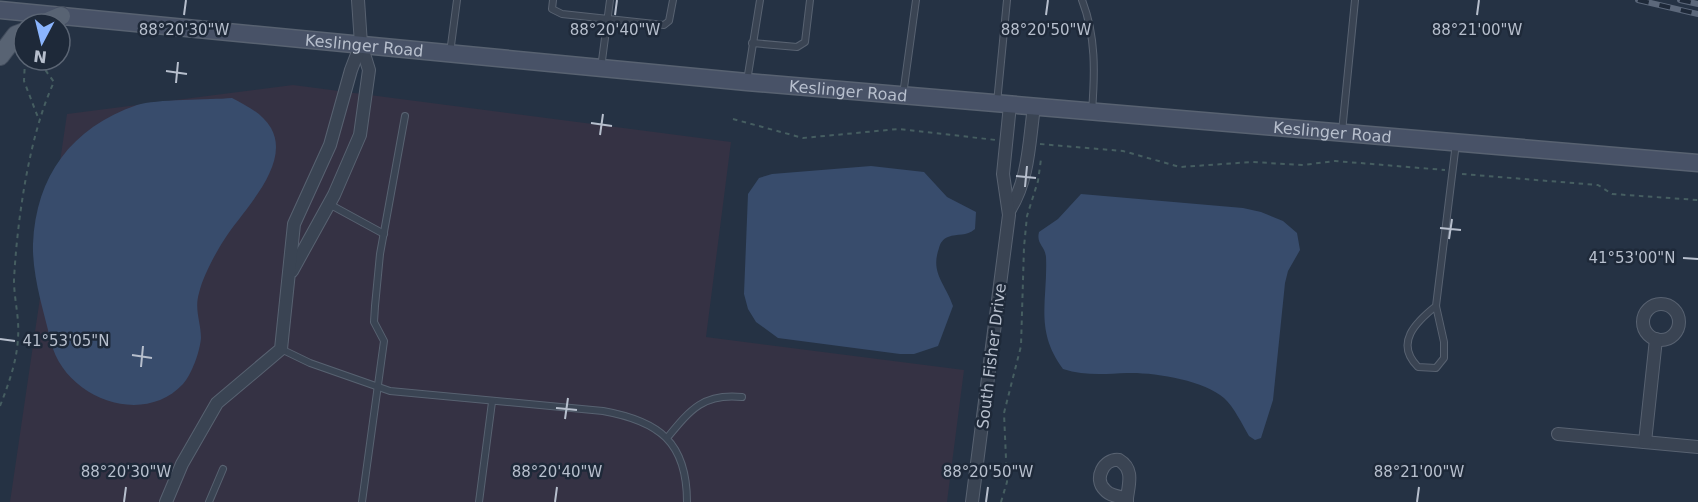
<svg xmlns="http://www.w3.org/2000/svg" width="1698" height="502" font-family="'DejaVu Sans',sans-serif">
  <rect width="100%" height="100%" fill="#253244"/>
  <path fill="#353244" d="M293 85 731 142 706 337 964 370 947 502H10L67 114Z"/>
  <g fill="#384c6c">
    <path d="M232 98C247 106 262 113 271 128 292 165 241 212 224 240 215 254 203 276 199 293 194 310 201 322 201 338 200 351 192 374 183 384 142 428 64 397 51 342 44 312 32 276 33 244 36 176 71 128 137 105 156 99 209 100 232 98Z"/>
    <path d="M871 166 924 172 947 197 976 212 975 229C966 237 958 233 948 237 943 239 940 243 939 248 930 273 945 283 953 306L938 346 914 354H900L778 338 756 322 748 309 744 294 748 194 759 178 772 174Z"/>
    <path d="M1081 194 1243 208 1261 212 1283 221 1297 233 1300 250 1288 271 1285 283 1273 400 1261 438 1255 440 1249 436C1242 424 1234 407 1224 398 1204 380 1153 372 1127 373 1105 374 1084 376 1063 369 1034 330 1048 300 1046 257 1045 246 1036 244 1039 232L1058 219Z"/>
  </g>
  <g fill="none" stroke-linecap="round" stroke-linejoin="round">
    <g stroke="#586271" stroke-width="8">
      <g id="lane">
        <path d="M553 0 552 9 562 14 664 25 669 21 673 0"/>
        <path d="M1082 0C1096 36 1095 73 1092 111"/>
        <path d="M752 43 797 47 805 42 810 0"/>
        <path d="M450 53 457 0"/>
        <path d="M601 68 610 0"/>
        <path d="M747 81 760 0"/>
        <path d="M903 95 916 0"/>
        <path d="M997 103 1007 0"/>
        <path d="M1342 132 1355 0"/>
        <path d="M329 204 384 234"/>
        <path d="M1436 306C1416 322 1394 343 1418 367L1436 368 1444 358V342L1436 306 1456 143"/>
        <path d="M281 349 310 363 390 391 603 411C659 421 687 442 687 502"/>
        <path d="M667 438C690 410 703 393 742 397"/>
        <path d="M209 502 223 469"/>
        <path d="M362 502 384 341 374 322 375 306 380 254 405 116"/>
        <path d="M479 502 492 402"/>
      </g>
    </g>
    <g stroke="#586271" stroke-width="14">
      <g id="street">
        <path d="M1009 211C1029 180 1029 142 1034 107"/>
        <path d="M292 271 334 195 360 135 369 70 361 44 358 0"/>
        <circle cx="1661" cy="322" r="18"/>
        <path d="M1558 434 1698 447"/>
        <path d="M1645 442 1656 339"/>
        <path d="M166 502 182 464 217 403 281 349 294 224 330 145 351 70 361 44"/>
        <path d="M972 502 1009 215 1003 174 1010 105"/>
        <path d="M1127 502V498C1129 483 1134 469 1119 460 1104 458 1093 479 1105 490 1110 496 1120 497 1127 498"/>
      </g>
    </g>
    <g stroke="#586271" stroke-width="19">
      <g id="secondary">
        <path id="s1" d="M0 10 747 82 1698 163"/>
      </g>
    </g>
    <g stroke="#434d5d" stroke-width="20">
      <g id="primary">
        <path d="M42 24 61 16"/>
        <path d="M0 56 16 35 24 32"/>
      </g>
    </g>
    <g stroke="#465e61" stroke-width="2" stroke-dasharray="4.5 4.5" stroke-linecap="butt">
      <path d="M25 60 24 81 39 120"/>
      <path d="M733 119 803 138 898 129 996 140"/>
      <path d="M1040 144 1123 151 1180 167 1252 162 1303 165 1335 161 1445 170"/>
      <path d="M1462 174 1598 185 1612 194 1698 200"/>
      <path d="M0 406C11 378 20 352 18 322 17 308 14 294 14 280 17 221 29 135 54 82L38 60"/>
      <path d="M1001 502 1007 482 1004 413 1021 346 1024 247 1027 216 1038 181 1041 159"/>
    </g>
    <use href="#lane" stroke="#3a4453" stroke-width="6"/>
    <use href="#street" stroke="#3a4453" stroke-width="12"/>
    <use href="#secondary" stroke="#485267" stroke-width="16"/>
    <use href="#primary" stroke="#586373" stroke-width="18"/>
    <g stroke="#5c687b" stroke-width="6">
      <g id="rail">
        <path d="M1638 0 1698 14"/>
        <path d="M1680 0 1698 4"/>
      </g>
    </g>
    <use href="#rail" stroke="#1e2939" stroke-width="4" stroke-dasharray="11" stroke-linecap="butt"/>
  </g>
  <path fill="none" stroke="#b7bfcd" stroke-width="2" d="M184 15 186 0M615 15 617 0M1046 15 1048 0M1477 15 1479 0M166 71 187 74M176 83 178 62M591 123 612 126M600 135 603 114M1016 176 1036 178M1025 187 1027 166M1440 228 1461 230M1449 239 1452 219M1683 258 1698 259M0 339 15 341M132 355 152 358M141 367 143 346M556 408 577 410M565 419 568 398M124 502 126 487M555 502 557 487M986 502 988 487M1417 502 1419 487"/>
  <g text-anchor="middle" stroke-width="5" stroke-linejoin="round" paint-order="stroke">
    <g font-size="16" fill="#b7bfcd" stroke="#1e2939">
      <text dy="6" stroke="none"><textPath href="#s1" startOffset="366">Keslinger Road</textPath></text>
      <text dy="6" stroke="none"><textPath href="#s1" startOffset="852">Keslinger Road</textPath></text>
      <text dy="6" stroke="none"><textPath href="#s1" startOffset="1338">Keslinger Road</textPath></text>
      <text transform="translate(991 356) rotate(-83)" y="6">South Fisher Drive</text>
    </g>
  </g>
  <g font-size="15" text-anchor="middle" fill="#b7bfcd" stroke="#1e2939" stroke-width="5" stroke-linejoin="round" paint-order="stroke">
    <text x="184" y="35">88°20'30"W</text>
    <text x="615" y="35">88°20'40"W</text>
    <text x="1046" y="35">88°20'50"W</text>
    <text x="1477" y="35">88°21'00"W</text>
    <text x="1632" y="263">41°53'00"N</text>
    <text x="66" y="346">41°53'05"N</text>
    <text x="126" y="477">88°20'30"W</text>
    <text x="557" y="477">88°20'40"W</text>
    <text x="988" y="477">88°20'50"W</text>
    <text x="1419" y="477">88°21'00"W</text>
  </g>
  <g transform="translate(42 42) rotate(187)"><circle r="28" fill="#1e2939" stroke="#5b6574" stroke-width="1.5"/>
  <path d="M0-4.5L10 22L0 15L-10 22Z" fill="#8bb5fe"/>
  <text y="-9" font-size="16" font-weight="bold" text-anchor="middle" fill="#b7bfcd">N</text>
  </g>
</svg>
